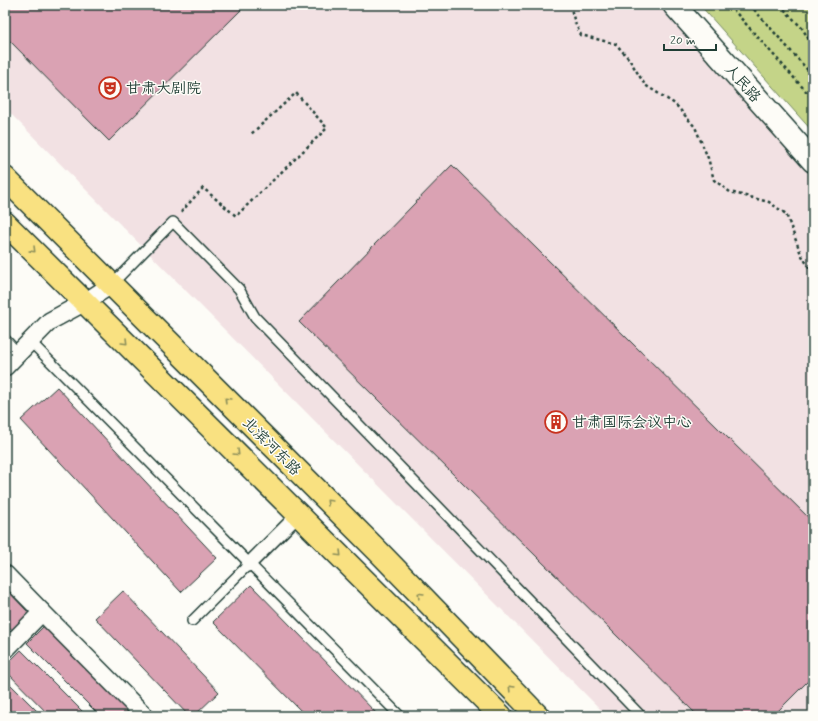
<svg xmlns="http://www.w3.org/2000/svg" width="818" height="721" font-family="Mynerve,'LXGW WenKai TC',sans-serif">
  <rect width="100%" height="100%" fill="#fdfcf7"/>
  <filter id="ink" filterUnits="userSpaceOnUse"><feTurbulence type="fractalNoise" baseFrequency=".025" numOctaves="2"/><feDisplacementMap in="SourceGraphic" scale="8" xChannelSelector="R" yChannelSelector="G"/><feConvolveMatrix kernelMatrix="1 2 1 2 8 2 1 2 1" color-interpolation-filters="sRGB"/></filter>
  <g filter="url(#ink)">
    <path fill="#f2e1e3" d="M5 5H659L813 173V716H607L5 108Z"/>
    <path fill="#c4d488" stroke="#72885e" d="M700 5H813V132Z"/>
    <g fill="#daa2b3" stroke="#1f3d34">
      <path d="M5 5H246L109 141 5 36Z"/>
      <path d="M452 165 813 522V676L773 716H698L299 322Z"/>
      <path d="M57 387 217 558 181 592 21 420Z"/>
      <path d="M251 585 379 716H306L213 622Z"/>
      <path d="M5 588 31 615 14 632 5 622Z"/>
      <path d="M123 591 219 692 194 716H189L95 618Z"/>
      <path d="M45 625 136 716H100L27 643Z"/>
      <path d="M21 650 87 716H50L5 670V666Z"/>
      <path d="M5 679 42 716H6Z"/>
    </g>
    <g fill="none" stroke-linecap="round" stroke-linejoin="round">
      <g stroke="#1f3d34" stroke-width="12">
        <g id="service">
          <path d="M111 285 173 222 239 289 255 317 641 716"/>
          <path d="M5 339 18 353"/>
          <path d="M30 341 400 716"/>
          <path d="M192 621 248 565"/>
        </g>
      </g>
      <g stroke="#1f3d34" stroke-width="16">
        <path id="pedestrian" d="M248 565 299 514"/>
      </g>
      <g stroke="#1f3d34" stroke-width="20">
        <g id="minor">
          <path d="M5 367 50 321 85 302 111 285"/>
          <path d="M5 574 42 612"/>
          <path d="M5 650 42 612 145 716"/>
        </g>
      </g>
      <g stroke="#1f3d34" stroke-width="25">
        <path id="tertiary" d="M674 5 813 161"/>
      </g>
      <g stroke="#1f3d34" stroke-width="25">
        <g id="primary">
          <path d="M5 178 378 551 538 716"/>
          <path d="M5 223 501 716"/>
        </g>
      </g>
      <g stroke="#1f3d34" stroke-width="2.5" stroke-dasharray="3 3" stroke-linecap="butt">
        <path d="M570 5 575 23 581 35 616 44 629 59 645 85 675 104 695 127 708 158 714 180 730 192 769 202 786 214 801 254 813 274"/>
        <path d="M729 5 813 99"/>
        <path d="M750 5 813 76"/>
        <path d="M780 5 802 28 813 46"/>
        <path d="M181 212 203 188 236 216 327 128 296 93 250 135"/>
      </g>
      <use href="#service" stroke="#fdfcf7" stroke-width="9"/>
      <use href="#pedestrian" stroke="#fdfcf7" stroke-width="13"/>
      <use href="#minor" stroke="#fdfcf7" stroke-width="17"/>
      <use href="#tertiary" stroke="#fdfcf7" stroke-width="22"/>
      <use href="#primary" stroke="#f9e181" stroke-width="22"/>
    </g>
    <defs><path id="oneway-chevron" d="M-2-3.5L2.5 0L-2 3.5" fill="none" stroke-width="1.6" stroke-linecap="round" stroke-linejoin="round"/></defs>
    <g stroke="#8c8f5a">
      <use href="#oneway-chevron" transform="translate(33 250) rotate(45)"/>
      <use href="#oneway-chevron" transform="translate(125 342) rotate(45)"/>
      <use href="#oneway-chevron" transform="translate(227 400) rotate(-135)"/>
      <use href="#oneway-chevron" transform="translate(237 453) rotate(45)"/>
      <use href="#oneway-chevron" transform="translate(329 502) rotate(-135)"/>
      <use href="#oneway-chevron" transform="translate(339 554) rotate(45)"/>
      <use href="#oneway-chevron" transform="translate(420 595) rotate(-134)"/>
      <use href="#oneway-chevron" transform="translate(511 688) rotate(-134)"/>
    </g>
  </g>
  <defs>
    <g id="theatre-ring" transform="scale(1.15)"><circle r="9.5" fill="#fdfcf7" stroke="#c8321e" stroke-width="1.5"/><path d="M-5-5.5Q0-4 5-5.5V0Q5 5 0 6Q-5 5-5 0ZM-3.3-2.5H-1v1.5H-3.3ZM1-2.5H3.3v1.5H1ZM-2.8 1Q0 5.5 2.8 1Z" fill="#c8321e"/></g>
    <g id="building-ring" transform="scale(1.15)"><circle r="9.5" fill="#fdfcf7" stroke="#c8321e" stroke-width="1.5"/><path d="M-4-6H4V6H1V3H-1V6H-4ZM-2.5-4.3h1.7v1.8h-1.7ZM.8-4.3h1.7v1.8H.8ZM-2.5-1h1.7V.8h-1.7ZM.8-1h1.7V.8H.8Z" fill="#c8321e"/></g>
  </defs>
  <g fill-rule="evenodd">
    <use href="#theatre-ring" x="110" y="88"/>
    <use href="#building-ring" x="556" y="422"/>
  </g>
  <g text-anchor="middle" stroke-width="3" stroke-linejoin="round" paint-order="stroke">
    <g font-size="15" fill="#1f3d34" stroke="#fdfcf7">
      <text transform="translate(743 83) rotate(48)" y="5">人民路</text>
      <text transform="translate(272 446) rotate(45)" y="5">北滨河东路</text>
    </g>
    <g font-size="15" fill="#1f3d34" stroke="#fdfcf7" text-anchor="start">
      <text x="126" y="93">甘肃大剧院</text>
      <text x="572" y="427">甘肃国际会议中心</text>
    </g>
  </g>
  <rect width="818" height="721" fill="none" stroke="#fdfcf7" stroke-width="20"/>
  <rect x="10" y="10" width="798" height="701" fill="none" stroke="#1f3d34" stroke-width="1.5" filter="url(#ink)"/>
  <path d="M664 44v6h52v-6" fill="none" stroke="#1f3d34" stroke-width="2"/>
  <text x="670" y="44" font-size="12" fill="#1f3d34" stroke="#fdfcf7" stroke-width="3" paint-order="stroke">20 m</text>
</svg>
